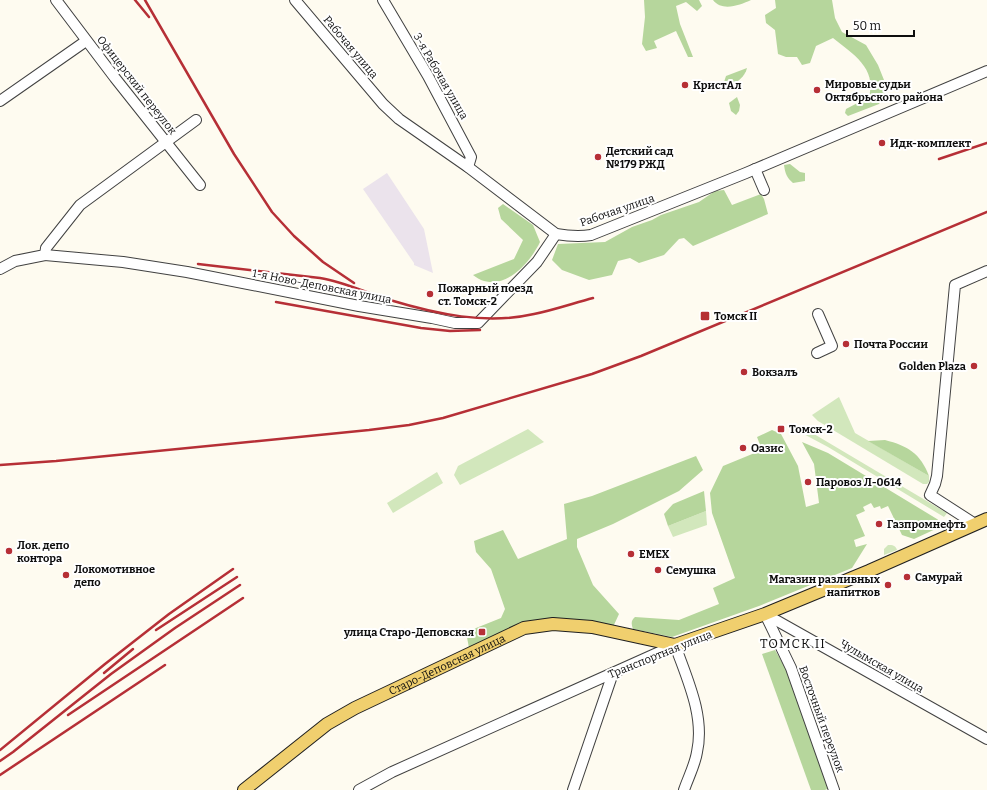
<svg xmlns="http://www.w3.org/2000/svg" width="987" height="790" font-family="Bitter,serif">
  <rect width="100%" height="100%" fill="#fefbf0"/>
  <path fill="#ebe3ec" d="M387 173 424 229 433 273 414 265V263L363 189Z"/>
  <g fill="#d2e7bc">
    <path d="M839 397 855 433 929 476V482L927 484H923L818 421 812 415Z"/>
    <path d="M528 429 544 442 460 485 454 475 458 466Z"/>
    <path d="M798 431 814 434 947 513 944 517 828 447Z"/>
    <path d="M437 472 443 483 393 513 387 503Z"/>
    <path d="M706 511 707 525 673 537 668 526Z"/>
    <path d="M888 545C893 545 895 545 897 550L884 555V549Z"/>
  </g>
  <g fill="#b6d69c">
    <path d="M644 0H699L702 6 697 11 686 2 676 6 680 24 693 57H688L676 31 654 41 657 48 646 51 642 44 645 17Z"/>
    <path d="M713 0H751C740 5 722 12 713 0Z"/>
    <path d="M775 0H832L835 18 842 32 866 45 878 65 888 90 879 104 848 116 845 113 846 109 869 97C877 68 853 54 833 38L816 46 810 63 802 65 797 57H786L778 54 775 30 766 23 765 15 776 8Z"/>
    <path d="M747 68C745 77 737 82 729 87L724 82 726 76Z"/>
    <path d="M737 97 740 105 739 111 736 115 731 111 729 103Z"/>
    <path d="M790 164 800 172 805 173V181L793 183C787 178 785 173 784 165Z"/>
    <path d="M724 190 732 205 761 194 764 199 768 214 693 246 684 238 679 239 664 255 639 263 630 258 618 261 612 275 589 280 562 270 552 260 558 244 605 242 632 227 652 220 661 215 699 202 715 191Z"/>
    <path d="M503 204 533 225 540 242C531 261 508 288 484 281 480 280 476 277 473 275L514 259 523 240 501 219 498 208Z"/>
    <path d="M772 430 781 434 798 466 806 507 819 503 814 464 802 442 828 453 937 519 942 523 940 527 914 539 902 535 888 506 881 509 880 506 874 508 871 503 863 507 865 511 856 515 865 536 854 540 856 547 867 544 852 568 759 606 672 637 633 629C631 624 631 620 635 617L679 620 719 604 713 588 735 578 712 513 710 493 723 466 762 450 757 437Z"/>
    <path d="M885 440C908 446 920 453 929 476L868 441Z"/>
    <path d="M696 456 703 470 679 491 613 524 577 539V547L593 585 619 614 613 627 553 620 469 648 466 632 501 618 505 609 491 569 476 552 474 541 503 530 518 559 567 539 564 504 592 496Z"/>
    <path d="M704 491 706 511 668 526 664 514 673 504Z"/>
    <path d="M775 650 786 669 829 788 825 790H811L762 654Z"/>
  </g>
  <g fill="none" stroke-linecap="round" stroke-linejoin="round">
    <g stroke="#414141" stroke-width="12">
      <g id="minor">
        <path d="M56 0 115 78 200 185"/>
        <path d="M295 0 383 104 399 119 468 167 556 234C568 236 579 237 591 235L746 173 987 71"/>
        <path d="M383 0 428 76 471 157 468 167"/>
        <path d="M0 101 86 41"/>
        <path d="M755 169 764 190"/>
        <path d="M45 255 123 262 187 272 359 306 432 318 455 323H478L537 262 556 234"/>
        <path d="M0 269 15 261 45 255 46 248 80 205 196 120"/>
        <path d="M817 353 832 346 818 314"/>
        <path d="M975 524 930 495 935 484 937 476 955 285 987 271"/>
        <path d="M765 614 987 739"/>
        <path d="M765 614 791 668 834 790"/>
        <path d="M359 790 392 772 675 645C687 679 705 716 697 752 695 765 688 778 684 790"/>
        <path d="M573 790 613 673"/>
      </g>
    </g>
    <g stroke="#1f1f1f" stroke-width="14">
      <g id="major">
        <path id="s1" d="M244 790 327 724 355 708 524 628 553 624 592 627 675 645 765 614 869 571 987 519"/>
      </g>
    </g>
    <use href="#minor" stroke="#fff" stroke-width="10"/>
    <use href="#major" stroke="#f0cf6e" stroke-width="12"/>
    <g stroke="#b62f36" stroke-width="2.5">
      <path d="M135 0 149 17"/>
      <path d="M145 0 234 154 272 212 294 236 323 262 354 283"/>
      <path d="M939 159 987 143"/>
      <path d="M198 264 320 278C345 282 366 293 390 300 436 314 486 325 534 314 554 310 574 303 593 298"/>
      <path d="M276 302 421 328 450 331 480 330"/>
      <path d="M0 465 56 461 369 430 409 425 443 418 592 374 641 356 987 212"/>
      <path d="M156 630 237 577"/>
      <path d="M104 673 133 649"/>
      <path d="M68 715 243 598"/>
      <path d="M0 750 105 664 169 614 233 569"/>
      <path d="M0 761 13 752 111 674 175 628 240 585"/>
      <path d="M0 775 165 665"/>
    </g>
  </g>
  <g fill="#b62f36" stroke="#fff" stroke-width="1.5">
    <circle cx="685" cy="85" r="4"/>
    <circle cx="817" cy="90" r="4"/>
    <circle cx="882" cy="143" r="4"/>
    <circle cx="598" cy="157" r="4"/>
    <circle cx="430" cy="294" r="4"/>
    <rect x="700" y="311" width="10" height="10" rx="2"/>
    <circle cx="846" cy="344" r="4"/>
    <circle cx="974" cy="366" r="4"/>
    <circle cx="744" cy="372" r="4"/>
    <rect x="777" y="425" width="8" height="8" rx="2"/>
    <circle cx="743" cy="448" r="4"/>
    <circle cx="808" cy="482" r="4"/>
    <circle cx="879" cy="524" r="4"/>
    <circle cx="9" cy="551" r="4"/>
    <circle cx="631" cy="554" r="4"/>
    <circle cx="658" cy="570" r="4"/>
    <circle cx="66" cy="575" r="4"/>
    <circle cx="907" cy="577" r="4"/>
    <circle cx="888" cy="585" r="4"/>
    <rect x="478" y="628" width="8" height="8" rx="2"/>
  </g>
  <g text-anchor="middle" stroke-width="4" stroke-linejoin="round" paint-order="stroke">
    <g font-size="11" fill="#0e0e0e" stroke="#fff">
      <text transform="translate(351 47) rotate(50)" y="4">Рабочая улица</text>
      <text transform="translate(441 76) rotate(60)" y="4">3-я Рабочая улица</text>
      <text transform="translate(137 85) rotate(52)" y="4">Офицерский переулок</text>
      <text transform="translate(617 210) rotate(-19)" y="4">Рабочая улица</text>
      <text transform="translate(322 286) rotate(11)" y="4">1-я Ново-Деповская улица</text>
      <text transform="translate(660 654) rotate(-22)" y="4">Транспортная улица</text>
      <text dy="4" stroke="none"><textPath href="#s1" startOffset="240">Старо-Деповская улица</textPath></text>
      <text transform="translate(882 666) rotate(30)" y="4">Чулымская улица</text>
      <text transform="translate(822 719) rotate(70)" y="4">Восточный переулок</text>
    </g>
    <g font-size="11" font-weight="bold" fill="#0e0e0e" stroke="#fff" text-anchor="start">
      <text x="825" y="88">Мировые судьи<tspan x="825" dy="13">Октябрьского района</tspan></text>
      <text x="693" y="89">КристАл</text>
      <text x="890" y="147">Идк-комплект</text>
      <text x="606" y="155">Детский сад<tspan x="606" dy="13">№179 РЖД</tspan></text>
      <text x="438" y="292">Пожарный поезд<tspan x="438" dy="13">ст. Томск-2</tspan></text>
      <text x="714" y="320">Томск II</text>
      <text x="854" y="348">Почта России</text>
      <text x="966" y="370" text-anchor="end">Golden Plaza</text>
      <text x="752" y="376">Вокзалъ</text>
      <text x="789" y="433">Томск-2</text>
      <text x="751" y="452">Оазис</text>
      <text x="816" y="486">Паровоз Л-0614</text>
      <text x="887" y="528">Газпромнефть</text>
      <text x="17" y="549">Лок. депо<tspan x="17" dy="13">контора</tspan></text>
      <text x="639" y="558">EMEX</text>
      <text x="74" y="573">Локомотивное<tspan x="74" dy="13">депо</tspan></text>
      <text x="666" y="574">Семушка</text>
      <text x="915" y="581">Самурай</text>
      <text x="880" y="583" text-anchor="end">Магазин разливных<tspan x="880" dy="13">напитков</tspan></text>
      <text x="474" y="636" text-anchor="end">улица Старо-Деповская</text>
    </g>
    <g font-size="13" letter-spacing="1" fill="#0e0e0e" stroke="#fff">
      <text x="793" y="648">ТОМСК II</text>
    </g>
  </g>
  <path d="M847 30v6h67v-6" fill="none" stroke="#0e0e0e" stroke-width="2"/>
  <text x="853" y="30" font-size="12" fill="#0e0e0e" stroke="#ffffff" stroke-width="3" paint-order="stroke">50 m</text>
</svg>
